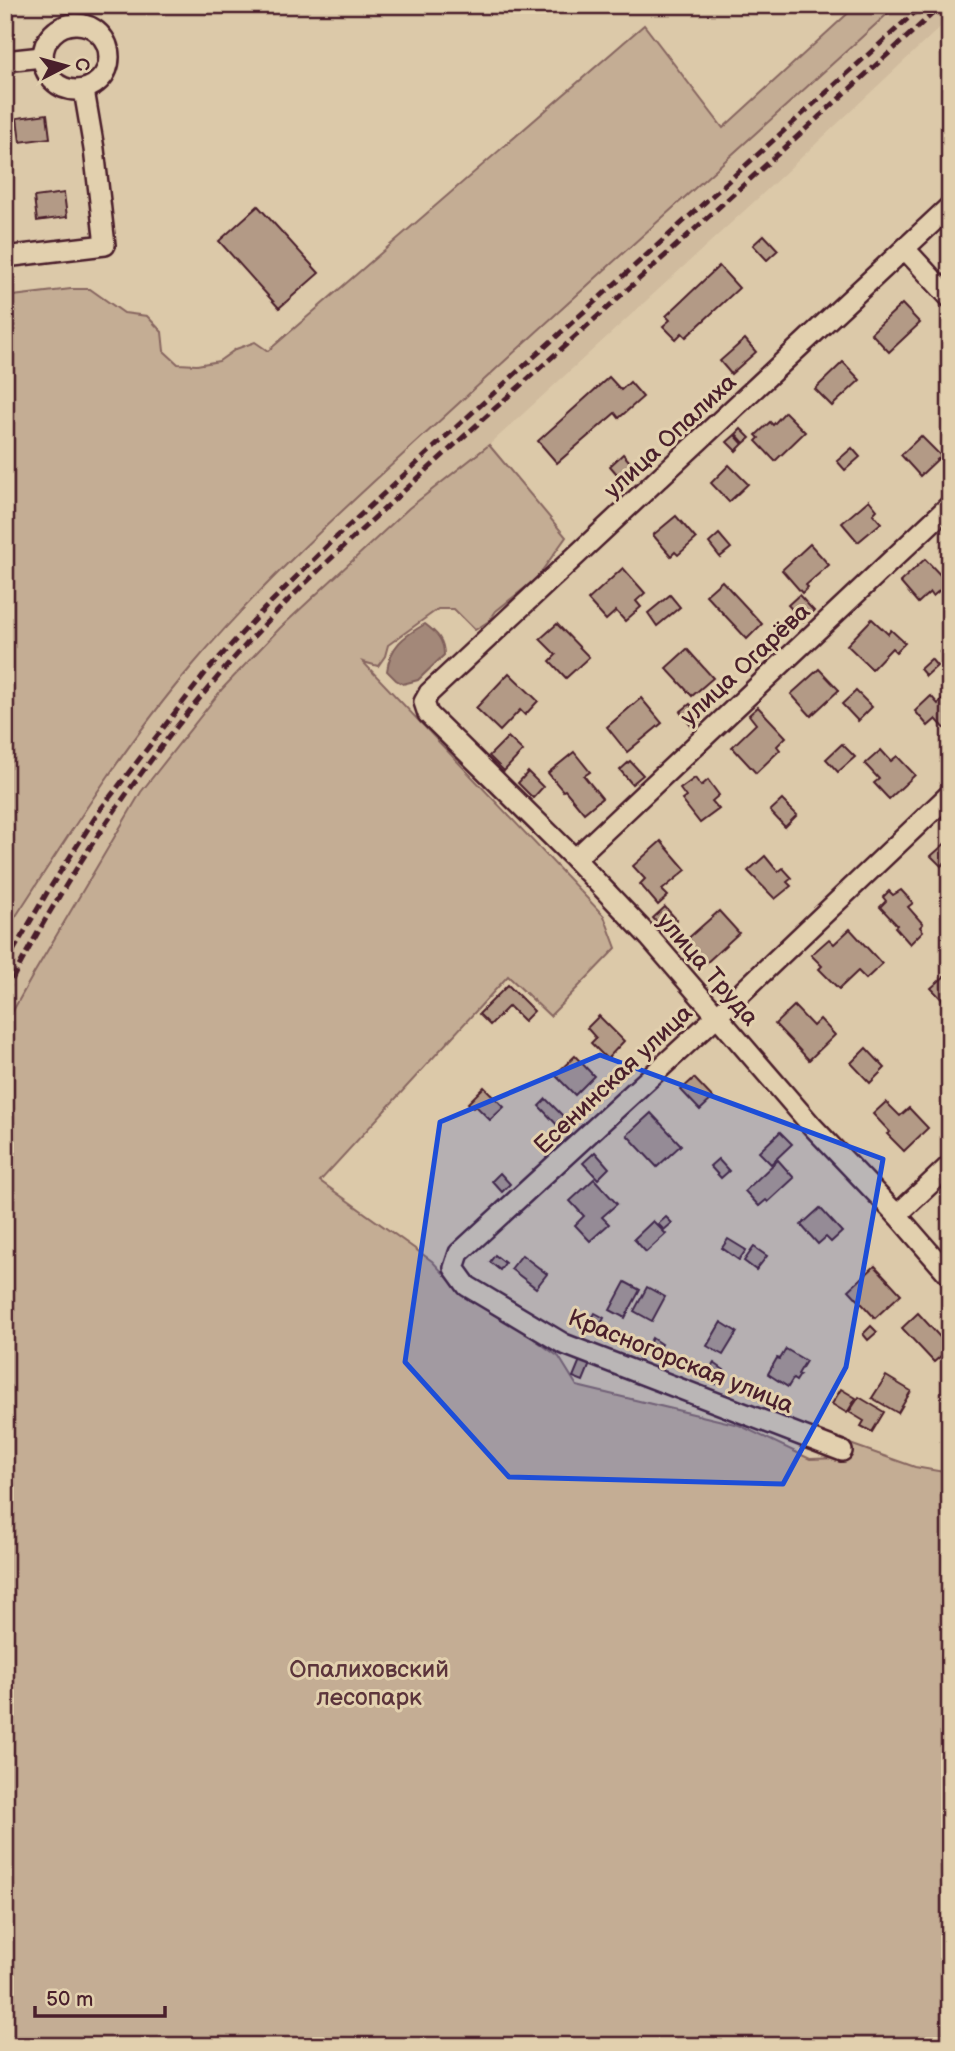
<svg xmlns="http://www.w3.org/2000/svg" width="955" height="2051" font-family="'Balsamiq Sans',sans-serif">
  <rect width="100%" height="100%" fill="#dcc9a9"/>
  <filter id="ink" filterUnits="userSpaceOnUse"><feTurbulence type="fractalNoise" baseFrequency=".0143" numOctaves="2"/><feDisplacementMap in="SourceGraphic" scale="14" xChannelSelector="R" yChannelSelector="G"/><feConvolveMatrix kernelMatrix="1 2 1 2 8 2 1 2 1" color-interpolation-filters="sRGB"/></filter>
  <g filter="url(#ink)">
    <path fill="#d0bb9e" d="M897 5H950V18L756 200 489 445 409 508 223 688 141 792 33 975 5 1025V936L14 919 125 750 191 667 274 576 378 478 502 363Z"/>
    <g fill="#c4ad94" stroke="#876660" stroke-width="2">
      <path d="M857 5H897C747 142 595 277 446 415 358 496 268 576 191 667 124 746 70 833 14 919L5 936V297L71 289H90L124 313 147 316 162 332 164 351 178 364 197 365 219 361 236 349 255 342 268 351 644 25 723 128Z"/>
      <path d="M489 445 566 537 536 579 496 611 489 621 475 630 454 609H438L388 645 385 656 378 666 363 662 604 916 616 948 550 1016 508 976 320 1181 432 1261 458 1289 505 1318 559 1357 577 1386 739 1425 810 1459 841 1458 850 1444 915 1467 950 1473V2046H5V1025L33 975 141 792 223 688 280 628 409 508Z"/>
    </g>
    <path fill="#a38879" stroke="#7f5e5a" stroke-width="2" d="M425 624C437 633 444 640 444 655L418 680 403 684 396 680 387 671C390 646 404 636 425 624Z"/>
    <g fill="#b39a86" stroke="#4a1f2b" stroke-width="2">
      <path d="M47 114 50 138 20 142 17 118Z"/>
      <path d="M64 193 67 217 37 221 34 197Z"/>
      <path d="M258 206 319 273 279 308 219 241Z"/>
      <path d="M764 235 778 250 767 260 753 245Z"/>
      <path d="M719 266 739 288 686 337 682 333 676 339 663 326 670 320 666 316Z"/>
      <path d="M902 304 920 323 889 352 871 333Z"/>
      <path d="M745 339 756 352 731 374 720 361Z"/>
      <path d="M843 362 860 380 832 406 815 389Z"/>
      <path d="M609 377 621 390 630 382 643 397 619 418 615 413 557 463 538 441Z"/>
      <path d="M785 412 805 432 775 461 756 441 759 438 756 435 770 422 773 425Z"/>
      <path d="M741 429 750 438 744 443 736 434Z"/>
      <path d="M735 435 743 444 736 451 727 442Z"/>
      <path d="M921 436 941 456 920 476 901 455Z"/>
      <path d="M852 448 860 457 845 470 837 461Z"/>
      <path d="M623 454 636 469 623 481 610 466Z"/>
      <path d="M729 465 748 484 729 502 711 483Z"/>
      <path d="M869 500 877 510 873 514 881 523 858 542 842 523Z"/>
      <path d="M676 516 696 539 678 555 675 552 671 556 653 535Z"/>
      <path d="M719 534 731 548 720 557 709 543Z"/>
      <path d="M810 544 829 565 806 585 808 587 802 593 782 570Z"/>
      <path d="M925 559 948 583 933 596 930 592 918 603 900 582Z"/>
      <path d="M623 568 645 593 636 601 641 607 625 621 616 611 606 620 588 600Z"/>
      <path d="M722 581 762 624 747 639 706 595Z"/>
      <path d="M670 595 680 607 657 626 648 613Z"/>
      <path d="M799 595 814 611 803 621 788 605Z"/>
      <path d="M872 619 888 634 891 630 905 643 896 652 892 648 872 669 847 645Z"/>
      <path d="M557 624 589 657 566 678 550 661 556 655 540 639Z"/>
      <path d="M947 645 950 648 948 661 940 652Z"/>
      <path d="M687 649 713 678 692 696 666 668Z"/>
      <path d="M931 659 937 666 926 676 920 669Z"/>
      <path d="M819 669 839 690 811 716 791 694Z"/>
      <path d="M509 673 538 701 525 715 520 710 500 731 476 708Z"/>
      <path d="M856 691 872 707 858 721 842 704Z"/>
      <path d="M931 696 938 704 944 698 950 704V734L936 719 928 726 915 711Z"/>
      <path d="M641 698 662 723 627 752 607 727Z"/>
      <path d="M690 704 702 718 692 727 680 712Z"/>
      <path d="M758 707 786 737 777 746 780 750 756 773 732 747 756 724 749 715Z"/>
      <path d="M508 737 523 751 504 771 489 756Z"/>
      <path d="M842 744 855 757 838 772 826 759Z"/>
      <path d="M881 750 891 761 897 756 915 775 889 799 874 783 879 779 865 764Z"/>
      <path d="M574 752 590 772 584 776 602 798 584 813 565 790 563 791 548 773Z"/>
      <path d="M630 761 643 775 632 784 620 770Z"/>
      <path d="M528 772 543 787 533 798 518 783Z"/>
      <path d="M695 778 701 786 708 780 719 795 712 801 719 809 700 823 682 800 686 797 680 789Z"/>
      <path d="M782 800 797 815 785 827 770 811Z"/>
      <path d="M950 839V860L949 859 941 866 931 856Z"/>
      <path d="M661 841 686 870 662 890 668 896 658 905 640 884 645 879 633 866Z"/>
      <path d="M765 856 778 872 783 868 792 878 787 882 791 886 775 899 748 871Z"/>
      <path d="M901 890 913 903 908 907 923 924 920 927 923 931 910 944 895 927 897 925 880 907 886 901 883 897 889 891 893 895Z"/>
      <path d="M665 907 677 920 665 931 653 918Z"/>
      <path d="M719 911 739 933 705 964 685 941Z"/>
      <path d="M850 929 882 964 866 979 858 971 839 989 819 969 822 966 811 955 829 939 834 944Z"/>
      <path d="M947 974 950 976 949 1007 931 988Z"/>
      <path d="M508 985 534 1011 524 1021 509 1006 490 1025 479 1014Z"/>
      <path d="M794 1006 813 1026 820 1019 835 1035 809 1060 775 1024Z"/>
      <path d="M599 1016 624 1041 607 1059 591 1043 596 1038 587 1028Z"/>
      <path d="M866 1048 885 1068 870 1083 851 1063Z"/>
      <path d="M575 1056 594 1076 575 1095 555 1075Z"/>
      <path d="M694 1078 713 1098 700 1110 681 1090Z"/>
      <path d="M484 1087 504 1107 490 1120 476 1106 473 1108 468 1103Z"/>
      <path d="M546 1099 568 1121 560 1128 539 1106Z"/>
      <path d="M886 1102 900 1116 909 1108 928 1128 904 1151 887 1134 890 1132 873 1114Z"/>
      <path d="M651 1113 681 1145 657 1167 627 1135Z"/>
      <path d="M780 1132 792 1144 771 1164 759 1152Z"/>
      <path d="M595 1152 609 1168 598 1179 583 1163Z"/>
      <path d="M718 1159 729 1171 721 1178 710 1166Z"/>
      <path d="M778 1160 794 1178 768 1202 766 1200 759 1206 745 1191Z"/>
      <path d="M500 1173 510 1184 502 1192 492 1181Z"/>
      <path d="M594 1179 617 1204 602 1217 609 1224 590 1241 575 1225 584 1216 570 1201Z"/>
      <path d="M820 1208 842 1232 831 1242 826 1237 818 1244 801 1225Z"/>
      <path d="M666 1217 672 1223 664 1230 658 1224Z"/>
      <path d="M653 1221 666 1234 646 1252 634 1239Z"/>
      <path d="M728 1239 746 1250 739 1260 722 1248Z"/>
      <path d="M754 1247 767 1256 756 1270 744 1261Z"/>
      <path d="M495 1255 505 1263 500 1270 490 1262Z"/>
      <path d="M522 1255 547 1274 536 1288 511 1269Z"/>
      <path d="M875 1266 901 1294 875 1318 849 1290Z"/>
      <path d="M625 1282 640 1290 625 1318 610 1310Z"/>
      <path d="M647 1287 665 1297 652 1321 634 1311Z"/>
      <path d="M595 1313 604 1318 597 1332 587 1327Z"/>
      <path d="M918 1313 950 1348 934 1362 902 1328Z"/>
      <path d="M721 1322 737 1332 723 1355 707 1346Z"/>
      <path d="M871 1326 877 1332 868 1340 863 1334Z"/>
      <path d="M652 1338 661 1344 653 1358 644 1353Z"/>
      <path d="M786 1349 806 1361 798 1374 800 1375 796 1381 793 1379 788 1387 768 1374 777 1358 780 1359Z"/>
      <path d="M580 1360 590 1364 583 1381 573 1377Z"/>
      <path d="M714 1363 724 1370 716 1384 705 1377Z"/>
      <path d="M886 1376 911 1391 898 1413 872 1398Z"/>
      <path d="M841 1389 856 1398 847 1413 832 1404Z"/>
      <path d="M859 1397 884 1412 872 1432 861 1426 864 1421 849 1412Z"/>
    </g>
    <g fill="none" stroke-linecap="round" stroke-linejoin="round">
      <g stroke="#4a1f2b" stroke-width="24">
        <g id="street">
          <circle cx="76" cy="57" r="33"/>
          <path d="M5 61 42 57"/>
          <path d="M950 206 429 693 424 702 428 714 575 859 650 938 812 1126 897 1215 950 1276"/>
          <path d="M905 249 950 298"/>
          <path d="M5 257 105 245 94 149 84 90"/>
          <path d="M575 859 950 505"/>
          <path d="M897 1215 950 1165"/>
          <path d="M842 1451 564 1344 467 1286 454 1268 459 1253 717 1016 950 794"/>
        </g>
      </g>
      <use href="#street" stroke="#e2d0ae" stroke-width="19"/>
      <g stroke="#4a1f2b" stroke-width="5" stroke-dasharray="10 5" stroke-linecap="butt">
        <path d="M5 965 48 891 100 810 207 671 265 608 330 543 442 440 923 5"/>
        <path d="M5 993C63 881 134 775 216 679 270 614 333 556 395 499 450 449 504 400 559 351 687 236 815 121 942 5"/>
      </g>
    </g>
  </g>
  <path fill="#1d4ed8" fill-opacity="0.2" stroke="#1d4ed8" stroke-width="5" stroke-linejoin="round" d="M600 1055 883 1159 846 1367 783 1484 509 1477 405 1362 440 1122Z"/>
  <g text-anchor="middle" stroke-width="6" stroke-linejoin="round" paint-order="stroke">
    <g font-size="24" fill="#4a1f2b" stroke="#e2d0ae">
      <text transform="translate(670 436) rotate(-43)" y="8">улица Опалиха</text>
      <text transform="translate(745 664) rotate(-43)" y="8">улица Огарёва</text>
      <text transform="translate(708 969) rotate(49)" y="8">улица Труда</text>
      <text transform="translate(613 1079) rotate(-43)" y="8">Есенинская улица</text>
      <text transform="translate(681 1361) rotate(22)" y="8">Красногорская улица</text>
    </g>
    <g font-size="24" fill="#5c343b" stroke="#e2d0ae">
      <text x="369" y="1677">Опалиховский<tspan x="369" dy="28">лесопарк</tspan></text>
    </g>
  </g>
  <rect width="955" height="2051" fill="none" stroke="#e2d0ae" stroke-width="28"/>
  <rect x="14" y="14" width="927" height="2023" fill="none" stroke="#4a1f2b" stroke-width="2.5" filter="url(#ink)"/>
  <g transform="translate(66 66) rotate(84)" stroke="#e2d0ae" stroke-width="5" paint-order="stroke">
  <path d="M0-5L12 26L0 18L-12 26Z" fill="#4a1f2b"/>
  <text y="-10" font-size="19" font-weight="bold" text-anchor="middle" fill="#4a1f2b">С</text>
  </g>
  <path d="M35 2006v10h130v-10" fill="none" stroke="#4a1f2b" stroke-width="3.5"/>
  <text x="46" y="2006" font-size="21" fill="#4a1f2b" stroke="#e2d0ae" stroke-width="5" paint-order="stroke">50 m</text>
</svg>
